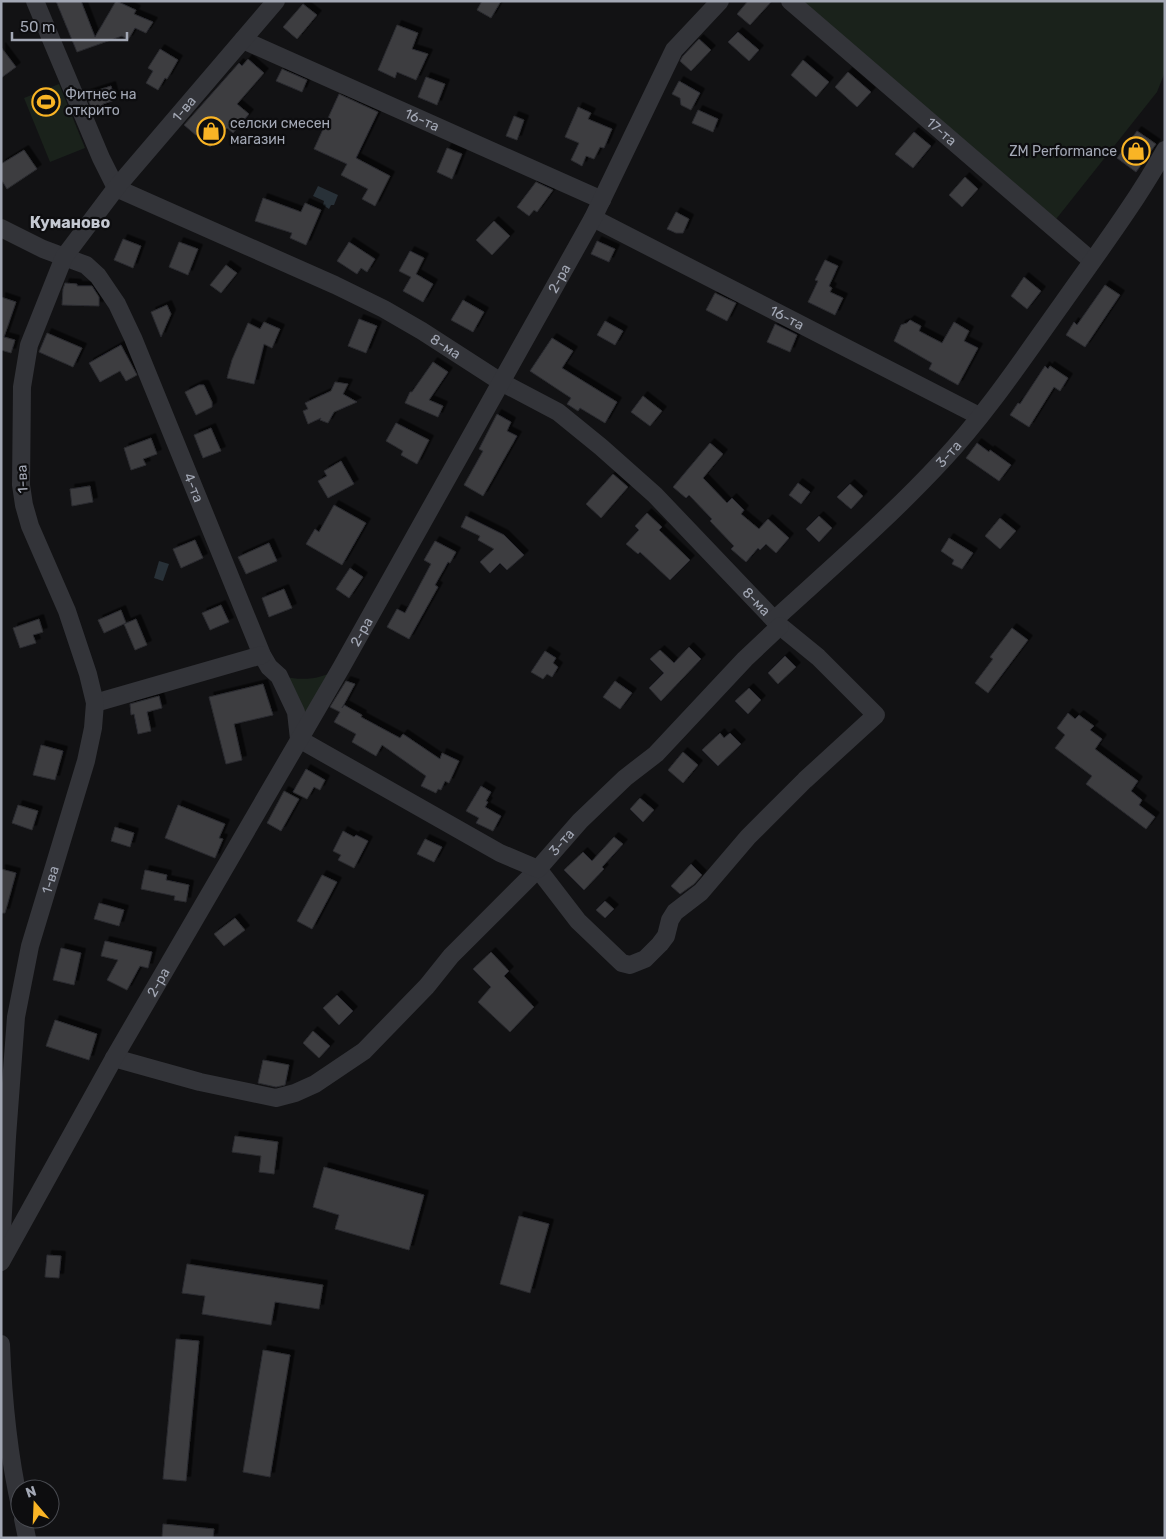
<svg xmlns="http://www.w3.org/2000/svg" width="1166" height="1539" font-family="Rubik,sans-serif">
  <defs>
    <filter id="shadow"><feDropShadow dx="4.5" dy="-4.5" stdDeviation="0" flood-color="#0009"/></filter>
  </defs>
  <rect width="100%" height="100%" fill="#121214"/>
  <g fill="#1a221b">
    <path d="M800 1H1165V72L1157 92 1053 223Z"/>
    <path d="M59 84 85 148 50 162 24 98Z"/>
    <path d="M341 668 299 739 279 676C305 681 318 680 341 668Z"/>
  </g>
  <g fill="#283138">
    <path d="M318 186 338 195 334 205H331L329 209 323 205 324 201 313 196Z"/>
    <path d="M159 561 169 564 163 581 154 578Z"/>
  </g>
  <g fill="#3c3d41" stroke="#2c2c30" filter="url(#shadow)">
    <path d="M56 1H81L95 37 116 1 136 10 134 14 153 22 146 33 135 28 128 40 122 36 77 52Z"/>
    <path d="M482 1H501L491 18 477 10Z"/>
    <path d="M748 1H772L750 25 737 14Z"/>
    <path d="M303 4 317 15 297 39 283 27Z"/>
    <path d="M397 25 418 33 412 49 428 54 416 80 397 72 395 78 378 70Z"/>
    <path d="M738 32 759 50 749 61 728 42Z"/>
    <path d="M699 39 711 50 691 71 680 61 683 56Z"/>
    <path d="M1 47 16 67 1 78Z"/>
    <path d="M160 49 178 60 167 79 165 78 158 90 146 83 153 71 148 68Z"/>
    <path d="M248 59 264 73 237 104 249 114 233 133 227 128 210 147 184 125 239 63 242 66Z"/>
    <path d="M803 60 829 82 816 97 791 75Z"/>
    <path d="M282 69 307 80 302 92 276 81Z"/>
    <path d="M848 72 871 92 857 107 835 87Z"/>
    <path d="M426 77 445 84 437 105 418 97Z"/>
    <path d="M679 81 700 93 691 110 681 105 680 98 672 94Z"/>
    <path d="M111 86 115 100 103 104 105 111 94 115 86 94Z"/>
    <path d="M339 94 378 112 356 158 390 176 375 206 362 199 368 189 341 175 347 164 314 149Z"/>
    <path d="M578 107 591 113 588 119 612 129 604 148 600 147 594 159 586 156 582 166 571 160 579 143 565 137Z"/>
    <path d="M698 110 718 119 713 132 692 123Z"/>
    <path d="M514 116 524 120 517 140 506 136Z"/>
    <path d="M1137 131 1156 144 1136 172 1117 158Z"/>
    <path d="M914 132 931 146 913 168 895 154Z"/>
    <path d="M447 148 462 154 452 179 437 172Z"/>
    <path d="M24 150 37 169 7 189 1 179V164Z"/>
    <path d="M965 177 978 189 962 207 949 195Z"/>
    <path d="M536 182 553 190 537 212 534 210 529 216 517 207Z"/>
    <path d="M263 198 301 212 305 203 321 210 306 245 290 238 292 233 255 221Z"/>
    <path d="M676 212 689 219 683 233H676L667 229Z"/>
    <path d="M494 221 510 236 492 255 476 240Z"/>
    <path d="M123 239 141 246 133 268 114 260Z"/>
    <path d="M597 241 615 249 609 262 591 254Z"/>
    <path d="M179 242 198 249 188 275 169 267Z"/>
    <path d="M349 242 375 259 367 272 361 268 357 274 337 261Z"/>
    <path d="M410 251 424 258 416 274 433 284 423 302 403 291 411 277 399 271Z"/>
    <path d="M825 260 838 266 829 286 832 288 830 292 843 298 835 315 808 302 818 281 815 280Z"/>
    <path d="M226 265 237 273 221 293 210 285Z"/>
    <path d="M1024 277 1041 291 1027 309 1011 296Z"/>
    <path d="M65 283 77 284V286H92L99 297V306L62 305 63 289Z"/>
    <path d="M1105 285 1120 295 1085 347 1066 335 1074 322 1077 325Z"/>
    <path d="M715 293 736 303 727 321 706 310Z"/>
    <path d="M1 297 16 302 4 337 15 340 11 353 1 350Z"/>
    <path d="M463 300 484 312 473 332 451 320Z"/>
    <path d="M167 305 171 314 161 337 151 312Z"/>
    <path d="M359 319 377 326 366 353 348 346Z"/>
    <path d="M910 320 921 326 919 331 942 343 954 322 969 331 964 341 978 348 958 385 929 369 932 363 894 341 901 325 907 323Z"/>
    <path d="M605 321 623 331 615 345 597 335Z"/>
    <path d="M264 322 280 329 272 348 264 344 254 384 227 378 232 360 248 323 260 329Z"/>
    <path d="M775 324 797 335 790 352 767 342Z"/>
    <path d="M47 333 82 348 73 367 39 352Z"/>
    <path d="M552 338 573 351 562 368 617 402 605 423 580 408 578 411 567 404 571 398 530 371Z"/>
    <path d="M121 345 137 375 126 381 120 371 100 382 89 363Z"/>
    <path d="M433 362 448 372 429 400 443 406 438 417 405 403 410 392H412Z"/>
    <path d="M1045 366 1048 369 1050 366 1068 378 1060 391 1054 387 1029 427 1010 415 1018 403 1020 404Z"/>
    <path d="M335 382 348 384 343 394 357 402 334 412 328 423 320 420 321 418 308 424 303 411 308 409 305 403 331 391Z"/>
    <path d="M199 385H204L212 402V407L196 415 185 392Z"/>
    <path d="M643 396 662 411 650 426 631 412Z"/>
    <path d="M497 414 511 422 507 431 517 436 483 496 464 485 483 451 479 449Z"/>
    <path d="M396 423 429 440 417 464 401 455 403 451 386 441Z"/>
    <path d="M211 428 221 451 203 458 194 435Z"/>
    <path d="M151 438 157 454 143 459 146 465 131 470 124 448Z"/>
    <path d="M710 443 723 454 703 478 727 503 732 498 744 510 741 514 759 529 768 519 789 538 776 553 766 544 760 550 758 548 746 562 731 549 734 546 710 521 712 519 689 495 686 498 673 487Z"/>
    <path d="M977 443 989 452 990 450 1011 465 999 481 966 458Z"/>
    <path d="M341 461 354 484 328 498 318 481 327 476 324 471Z"/>
    <path d="M613 474 628 487 601 518 586 504Z"/>
    <path d="M798 483 810 492 801 504 789 495Z"/>
    <path d="M850 484 863 496 851 509 837 497Z"/>
    <path d="M90 486 93 502 72 506 70 489Z"/>
    <path d="M334 505 366 523 342 565 306 544 315 529 319 532Z"/>
    <path d="M647 513 662 527 659 530 690 560 670 580 640 552 638 554 626 544 639 530 635 526Z"/>
    <path d="M466 516 504 535 524 555 507 570 500 563 490 573 480 562 494 549 478 540 480 536 461 527Z"/>
    <path d="M819 516 832 528 819 542 806 529Z"/>
    <path d="M1000 518 1016 531 1000 549 985 536Z"/>
    <path d="M949 538 973 553 962 569 952 564 954 560 941 551Z"/>
    <path d="M195 540 203 558 181 568 173 549Z"/>
    <path d="M435 541 456 552 450 563 448 562 435 585 438 587 409 639 387 627 397 609 405 613 431 564 424 560Z"/>
    <path d="M269 543 277 561 246 574 238 557Z"/>
    <path d="M350 568 363 577 349 598 336 589Z"/>
    <path d="M284 589 292 608 269 617 262 598Z"/>
    <path d="M221 605 229 622 210 630 202 613Z"/>
    <path d="M121 610 126 623 104 633 98 620Z"/>
    <path d="M39 619 43 632 33 635 36 643 20 648 13 628Z"/>
    <path d="M136 619 147 645 135 650 124 624Z"/>
    <path d="M1012 628 1028 640 988 693 975 683 993 659 990 657Z"/>
    <path d="M689 647 701 659 661 701 649 688 664 673 650 659 660 650 674 663Z"/>
    <path d="M545 651 556 658 553 663 558 667 552 677 547 674 543 679 531 672Z"/>
    <path d="M785 656 796 667 778 684 768 673Z"/>
    <path d="M346 681 355 684 342 708 344 705 362 715 361 717 400 738 403 734 440 759 442 753 459 761 449 783 445 781 441 790 438 789 436 793 421 786 426 776 382 745 376 756 352 742 356 734 334 722 340 712 330 707Z"/>
    <path d="M615 681 632 693 620 709 603 697Z"/>
    <path d="M263 684 273 715 234 724 242 760 226 764 209 697Z"/>
    <path d="M749 688 761 700 748 714 735 701Z"/>
    <path d="M159 696 162 708 147 712 151 731 138 734 134 714 131 715 130 704Z"/>
    <path d="M1068 713 1075 719 1079 715 1094 726 1090 730 1102 739 1095 749 1138 781 1131 791 1142 800 1139 805 1155 817 1146 829 1086 784 1092 776 1055 748 1065 735 1057 728Z"/>
    <path d="M720 733 724 738 730 733 741 744 718 766 702 750Z"/>
    <path d="M41 745 63 751 55 780 33 775Z"/>
    <path d="M683 752 698 765 683 783 668 770Z"/>
    <path d="M306 769 325 780 320 790 314 787 307 799 293 792Z"/>
    <path d="M481 786 491 792 486 801 488 802 485 807 501 816 493 831 476 823 479 818 466 811Z"/>
    <path d="M284 791 299 799 281 831 267 823Z"/>
    <path d="M640 798 654 810 643 822 630 809Z"/>
    <path d="M18 805 38 811 32 830 12 823Z"/>
    <path d="M178 805 225 824 219 838 223 839 215 858 165 838Z"/>
    <path d="M115 827 134 833 130 847 111 841Z"/>
    <path d="M343 831 354 837 356 835 368 841 354 868 338 860 341 855 333 851Z"/>
    <path d="M614 837 623 844 602 867 604 869 584 890 564 870 583 852 592 861Z"/>
    <path d="M425 839 442 847 434 862 417 854Z"/>
    <path d="M691 864 702 875 694 884 680 894 671 886Z"/>
    <path d="M1 869 16 873 5 913H1Z"/>
    <path d="M145 870 167 875 166 880 189 885 186 902 174 900 175 896 141 889Z"/>
    <path d="M322 875 337 882 312 929 297 921Z"/>
    <path d="M605 901 614 909 605 918 596 910Z"/>
    <path d="M99 903 124 910 119 926 94 919Z"/>
    <path d="M235 918 245 930 224 946 214 934Z"/>
    <path d="M105 941 152 952 148 968 140 966 127 990 107 980 118 960 101 956Z"/>
    <path d="M61 948 81 953 74 985 53 980Z"/>
    <path d="M491 952 509 971 504 976 534 1007 510 1032 478 1002 491 987 473 969Z"/>
    <path d="M337 995 353 1011 339 1025 323 1008Z"/>
    <path d="M55 1020 97 1034 89 1060 46 1046Z"/>
    <path d="M313 1031 330 1046 319 1058 303 1043Z"/>
    <path d="M263 1060 289 1065 285 1085 276 1087 258 1083Z"/>
    <path d="M235 1136 278 1142 274 1174 259 1172 261 1156 232 1152Z"/>
    <path d="M324 1167 424 1195 409 1250 335 1229 339 1215 313 1207Z"/>
    <path d="M519 1216 549 1224 530 1293 500 1284Z"/>
    <path d="M47 1255 61 1256 59 1278 45 1277Z"/>
    <path d="M187 1264 323 1285 319 1309 275 1302 271 1325 202 1314 205 1296 182 1293Z"/>
    <path d="M176 1339 199 1341 186 1481 163 1479Z"/>
    <path d="M263 1350 290 1355 270 1477 243 1472Z"/>
    <path d="M163 1524 214 1529 213 1538H162Z"/>
  </g>
  <g fill="none" stroke-linecap="round" stroke-linejoin="round">
    <g stroke="#333439" stroke-width="18">
      <path id="s1" d="M35 1 101 158 116 188 335 285 384 309 422 331 501 382 558 412 601 447 655 495 780 626 818 657 876 715 805 780 748 837 701 892 675 912 670 920 666 936 660 944 645 959 630 965 622 963 578 921 538 869 451 956 427 986 364 1051 315 1084 295 1093 276 1098 200 1082 114 1058"/>
      <path id="s2" d="M790 1 1092 261"/>
      <path id="s3" d="M243 40 602 200"/>
      <path id="s4" d="M593 218 979 416"/>
      <path id="s5" d="M1 228 43 249 86 265 98 276 117 304 133 338 262 655 269 667 279 676 296 712 299 739"/>
      <path id="s6" d="M774 620C831 568 890 517 942 461 987 413 1024 357 1062 304 1097 254 1135 204 1165 150"/>
      <path d="M95 703 262 655"/>
      <path id="s7" d="M299 739 500 853 538 869 580 821 625 778 656 754 745 659 780 626"/>
      <path id="s8" d="M1 1250 7 1137 16 1017 30 946 86 761 93 728 95 703 88 674 67 611 30 526 24 505 21 485 22 387 29 345 64 257 116 188 276 1"/>
      <path id="s9" d="M1 1262 114 1058 341 668 593 218 674 50 720 1"/>
      <path d="M1 1344C3 1399 8 1452 20 1506"/>
      <path d="M23 1519 27 1538"/>
    </g>
  </g>
  <defs>
    <g id="stadium-ring" transform="scale(1.4375)"><circle r="9.5" fill="#0d0d0f" stroke="#f9b425" stroke-width="1.5"/><path d="M0-5a6.5 5 0 1 0 0 10a6.5 5 0 1 0 0-10ZM-3.5-1.8h7v3.6h-7Z" fill="#f9b425"/></g>
    <g id="shop-ring" transform="scale(1.4375)"><circle r="9.5" fill="#0d0d0f" stroke="#f9b425" stroke-width="1.5"/><path d="M-5-2.5h2.3a2.7 3.5 0 0 1 5.4 0H5L5.5 6h-11ZM-1.5-2.5h3a1.5 2.3 0 0 0-3 0Z" fill="#f9b425"/></g>
  </defs>
  <g fill-rule="evenodd">
    <use href="#stadium-ring" x="46" y="102"/>
    <use href="#shop-ring" x="211" y="131"/>
    <use href="#shop-ring" x="1136" y="151"/>
  </g>
  <g text-anchor="middle" stroke-width="4.5" stroke-linejoin="round" paint-order="stroke">
    <g font-size="14" fill="#a3a8b5" stroke="#0d0d0f" text-anchor="start">
      <text x="65" y="99">Фитнес на<tspan x="65" dy="16">открито</tspan></text>
      <text x="230" y="128">селски смесен<tspan x="230" dy="16">магазин</tspan></text>
      <text x="1117" y="156" text-anchor="end">ZM Performance</text>
    </g>
    <g font-size="14" fill="#a3a8b5" stroke="#0d0d0f">
      <text dy="5" stroke="none"><textPath href="#s8" startOffset="1215">1-ва</textPath></text>
      <text dy="5" stroke="none"><textPath href="#s3" startOffset="196">16-та</textPath></text>
      <text dy="5" stroke="none"><textPath href="#s2" startOffset="200">17-та</textPath></text>
      <text dy="5" stroke="none"><textPath href="#s9" startOffset="1131">2-ра</textPath></text>
      <text dy="5" stroke="none"><textPath href="#s4" startOffset="218">16-та</textPath></text>
      <text dy="5" stroke="none"><textPath href="#s1" startOffset="570">8-ма</textPath></text>
      <text dy="5" stroke="none"><textPath href="#s6" startOffset="241">3-та</textPath></text>
      <text transform="translate(22 479) rotate(-93)" y="5">1-ва</text>
      <text dy="5" stroke="none"><textPath href="#s5" startOffset="342">4-та</textPath></text>
      <text dy="5" stroke="none"><textPath href="#s1" startOffset="975">8-ма</textPath></text>
      <text dy="5" stroke="none"><textPath href="#s9" startOffset="726">2-ра</textPath></text>
      <text dy="5" stroke="none"><textPath href="#s7" startOffset="308">3-та</textPath></text>
      <text dy="5" stroke="none"><textPath href="#s8" startOffset="375">1-ва</textPath></text>
      <text dy="5" stroke="none"><textPath href="#s9" startOffset="321">2-ра</textPath></text>
    </g>
    <g font-size="16" font-weight="bold" fill="#c4c8d1" stroke="#0d0d0f">
      <text x="70" y="228">Куманово</text>
    </g>
  </g>
  <rect width="1166" height="1539" fill="none" stroke="#a3a8b5" stroke-width="5"/>
  <g transform="translate(35 1504) rotate(341)"><circle r="24" fill="#0d0d0f" stroke="#494b51"/>
  <path d="M0-4L9 19L0 12L-9 19Z" fill="#f9b425"/>
  <text y="-8" font-size="14" font-weight="bold" text-anchor="middle" fill="#a3a8b5">N</text>
  </g>
  <path d="M12 32v8h115v-8" fill="none" stroke="#a3a8b5" stroke-width="2.5"/>
  <text x="20" y="32" font-size="15" fill="#a3a8b5" stroke="#0d0d0f" stroke-width="4" paint-order="stroke">50 m</text>
</svg>
